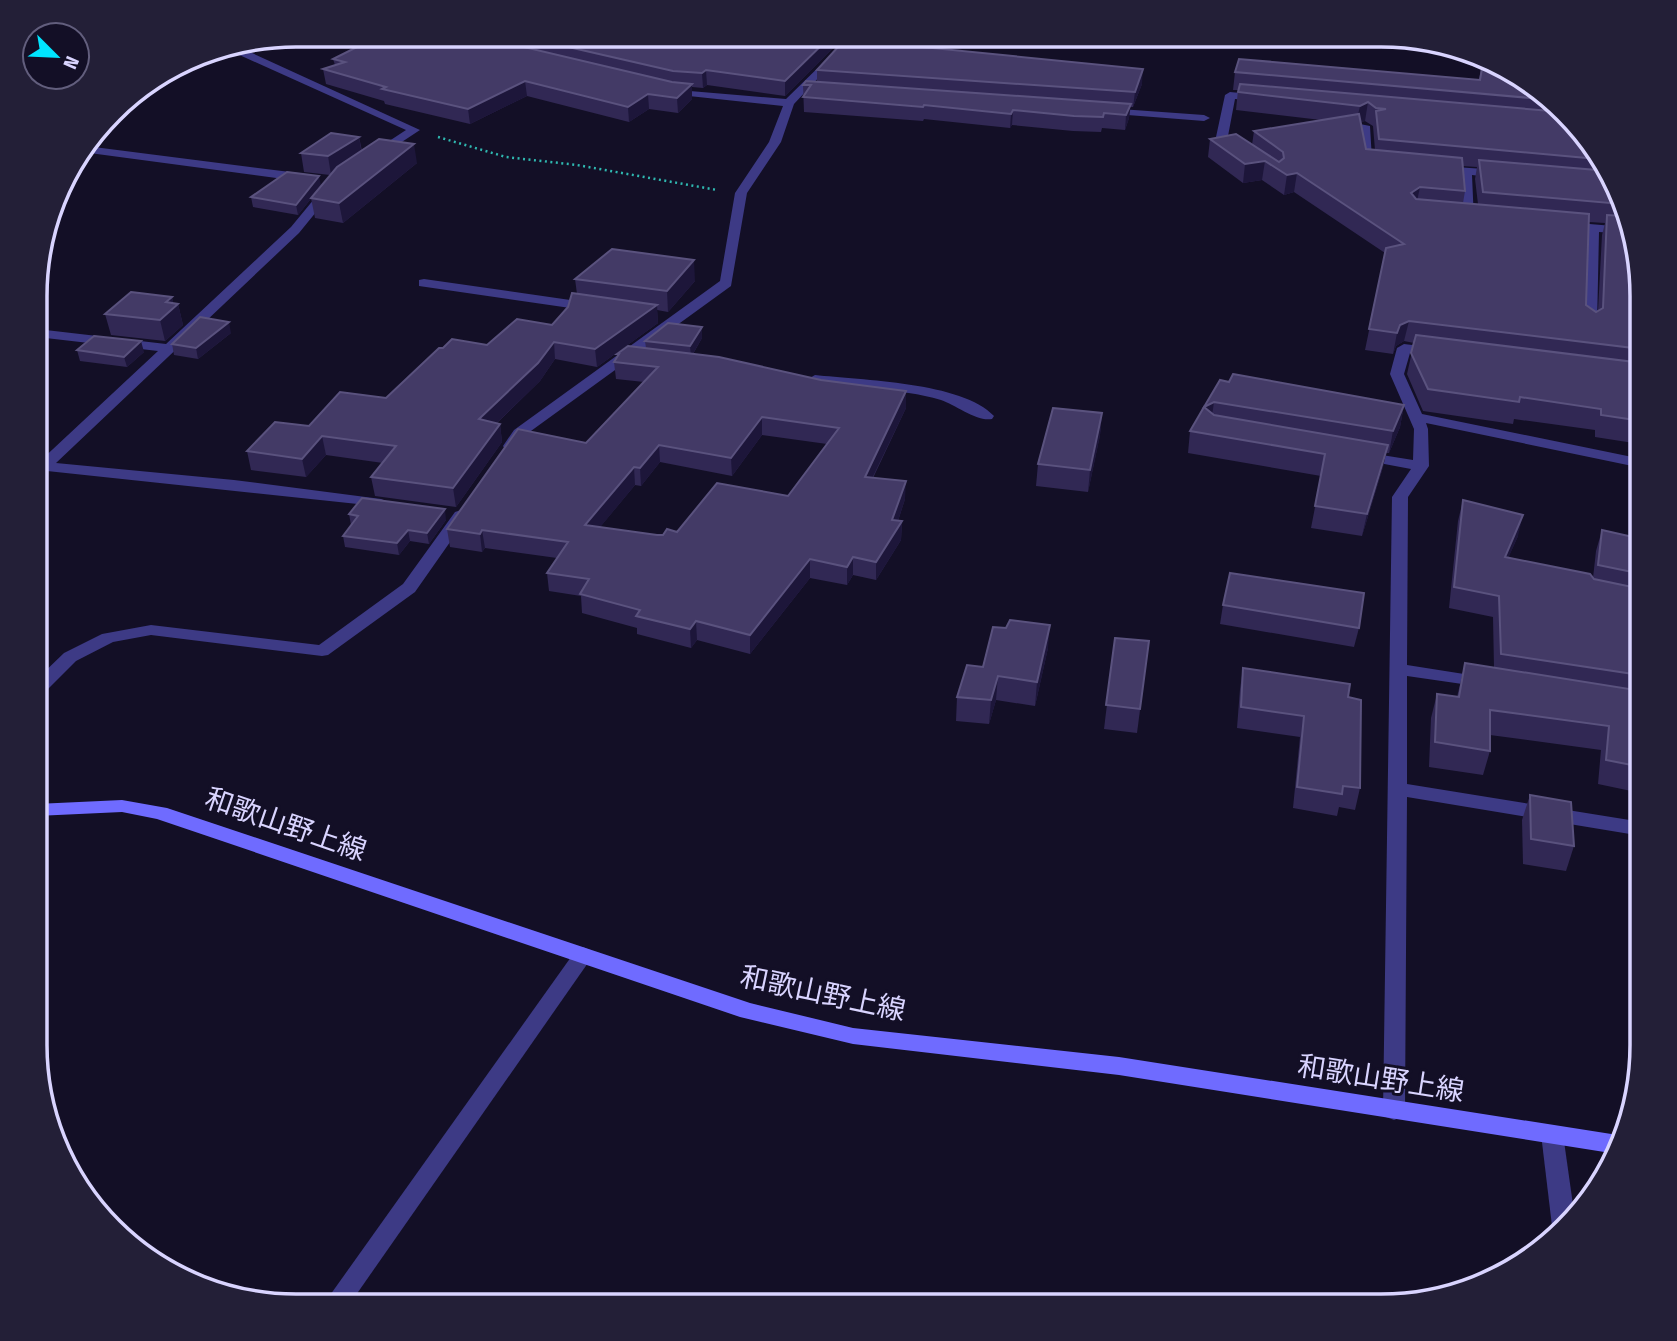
<svg xmlns="http://www.w3.org/2000/svg" width="1677" height="1341" font-family="'Fira Sans Condensed','Noto Sans JP',sans-serif">
  <rect width="100%" height="100%" fill="#130f26"/>
  <g fill="none" stroke-linecap="round" stroke-linejoin="round">
    <path stroke="#2fb8b0" stroke-width="2.5" stroke-dasharray="2 3.5" stroke-linecap="butt" d="M438 137 506 157 577 165 717 190"/>
    <g fill="#3d3a85" fill-rule="evenodd">
      <path d="M229 46 241 48 420 130 379 157H371V153L406 130 235 53 213 49Z"/>
      <path d="M832 54 837 57 836 59 794 104 781 142 747 193 731 286 524 436 515 449H505L503 446 514 430 720 281 735 193 769 142 783 106 670 94 666 93V89L786 99Z"/>
      <path d="M1230 92 1260 95 1265 98 1260 101 1235 99 1228 136 1246 150 1240 153 1216 137 1225 95Z"/>
      <path d="M1106 108 1204 115 1210 118 1204 121 1102 113V109Z"/>
      <path d="M1360 124 1370 126 1372 160 1378 163 1376 165 1367 166 1361 163Z"/>
      <path d="M86 146 306 174 312 178 306 182 82 152Z"/>
      <path d="M1442 166 1498 170 1504 174 1498 178 1472 175 1474 221 1464 218 1460 174 1438 171V167Z"/>
      <path d="M324 187 334 190 299 233 56 463 234 480 381 499 386 501 389 504 386 507 47 471 37 477 38 463 158 351 37 337V329L166 344 291 227Z"/>
      <path d="M1566 222 1625 227 1628 234 1599 232 1597 326 1590 330 1583 326 1587 231 1562 229V223Z"/>
      <path d="M424 279 591 303 598 307 591 311 419 286V280Z"/>
      <path d="M1404 344 1436 348 1443 352 1436 356 1410 353 1404 374 1422 414 1642 459V468L1426 423 1428 429 1429 466 1408 497 1407 665 1483 677 1492 682 1483 687 1407 676V784L1642 822V836L1407 797 1405 1111 1402 1117 1394 1120 1386 1117 1383 1111 1392 497 1411 469 1363 460 1356 456 1363 452 1413 460 1414 429 1390 374 1397 348Z"/>
      <path d="M815 375C860 380 963 382 994 416L992 419C977 422 956 405 941 400 899 387 853 392 810 382L808 379Z"/>
      <path d="M461 510 469 515 415 592 328 655 322 656 151 635 113 642 76 661 42 695 36 696V680L64 653 102 634 151 625 319 645 403 584 455 512Z"/>
      <path d="M583 947 590 950 593 955 590 960 349 1305H323L576 950Z"/>
      <path d="M1552 1125 1560 1127 1563 1134 1575 1219 1555 1233 1552 1226 1541 1134 1544 1127Z"/>
    </g>
    <path fill="#6f6bff" fill-rule="evenodd" d="M122 800 167 808 750 1003 853 1028 1119 1057 1624 1136 1617 1154 1119 1075 853 1044 740 1017 157 819 122 812 36 816V804Z"/>
  </g>
  <g fill="#312854" fill-rule="evenodd">
    <path d="M381 35H846L785 96 707 85 703 88 692 87V99L678 113 649 109 629 122 527 96 470 124 385 104 384 101 326 84 323 69 335 65 333 59Z"/>
    <path d="M849 35H895L890 43 1142 84 1133 107H1130L1129 118 1125 130 1102 128 1101 132 1073 131 1012 125 1010 128 924 119 923 121 804 112 803 85 817 82V70Z"/>
    <path d="M1483 57 1553 100 1615 181 1642 296V439L1640 444 1595 437V430L1514 419 1513 424 1423 411 1407 374 1414 343 1404 341 1396 346 1393 354 1365 350 1385 253 1294 192 1284 195 1262 180 1243 183 1208 157 1210 139 1252 145 1254 131 1321 120 1236 110 1238 90H1233L1235 72 1479 80ZM1365 121 1373 126 1375 150 1366 149 1361 122ZM1462 166 1477 167 1475 179 1478 204 1463 203 1465 191ZM1589 222 1605 223 1602 235 1598 311 1596 312 1586 305Z"/>
    <path d="M359 137 362 151 417 163 343 223 315 218 311 198 330 175 304 172 301 153Z"/>
    <path d="M321 186 298 215 253 207 251 197Z"/>
    <path d="M575 279 695 281 668 312 657 310 658 323 597 367 555 359 540 381 497 423 500 424 502 442 456 507 375 496 371 477 383 463 326 455 306 477 251 470 247 451 309 426 386 398 443 348 487 345 552 325 568 307 577 294Z"/>
    <path d="M172 297 173 303 178 304 183 325 165 341 111 335 105 314Z"/>
    <path d="M231 333 198 359 174 355 172 344Z"/>
    <path d="M702 338 693 354 821 380 906 391V408L873 478 905 499 898 521H902L901 540 876 580 853 575 847 585 810 578 750 654 697 640 691 648 637 634V628L582 613 581 596 549 591 547 573 557 558 485 548 482 552 450 547 447 529 586 443 644 382 616 379 614 362 617 357V354L646 348 645 341ZM762 435 827 444 788 496 663 535H657L600 527 635 485 641 486 660 462 732 476Z"/>
    <path d="M77 350 144 352 127 367 80 361Z"/>
    <path d="M1220 380 1404 405 1400 427 1389 453H1386L1383 467 1362 536 1311 528 1321 476 1188 453 1190 431Z"/>
    <path d="M1102 413 1100 435 1088 492 1036 486 1038 464Z"/>
    <path d="M1463 500 1518 536 1508 558 1593 578 1596 551 1602 530 1642 539V679L1639 678 1636 690 1642 691V777L1636 792 1598 784 1601 750 1490 735V751L1483 775 1429 767 1431 718 1437 694 1457 697 1465 663 1494 668 1493 617 1449 608 1458 521Z"/>
    <path d="M349 514 446 520 429 544 410 541 399 555 345 547 343 536 351 525Z"/>
    <path d="M1223 605 1359 628 1354 647 1220 624Z"/>
    <path d="M1115 638 1149 641 1137 733 1104 729Z"/>
    <path d="M1048 648 1035 706 996 700 989 724 956 721 957 697 983 667Z"/>
    <path d="M1243 668 1348 697 1360 788 1355 810 1339 807 1337 816 1293 808 1300 737 1237 728 1240 689Z"/>
    <path d="M1530 795 1574 846 1566 871 1523 864 1522 820Z"/>
  </g>
  <g fill="#1d163a">
    <path d="M832 35H846L785 96V81Z"/>
    <path d="M886 35H895L881 57V43Z"/>
    <path d="M1143 69 1142 84 1133 107 1135 92Z"/>
    <path d="M706 70 707 85 703 88 702 73Z"/>
    <path d="M525 81 527 96 470 124 468 109Z"/>
    <path d="M692 84V99L678 113 677 98Z"/>
    <path d="M648 94 649 109 629 122 628 107Z"/>
    <path d="M1368 102 1365 121 1356 124 1360 106Z"/>
    <path d="M1131 104 1129 118 1125 130 1126 115Z"/>
    <path d="M1013 110 1012 125 1010 128 1011 114Z"/>
    <path d="M359 137 362 155 331 175 328 156Z"/>
    <path d="M414 144 417 163 343 223 339 203Z"/>
    <path d="M1265 161 1262 180 1243 183 1245 164Z"/>
    <path d="M1297 173 1294 192 1284 195 1287 175Z"/>
    <path d="M319 176 321 186 298 215 296 205Z"/>
    <path d="M1420 187 1416 206 1411 193Z"/>
    <path d="M694 260 695 281 668 312 667 291Z"/>
    <path d="M172 297 174 308 178 304 183 325 165 341 160 320 166 302Z"/>
    <path d="M657 305 658 323 597 367 595 349Z"/>
    <path d="M1409 321 1404 341 1396 346 1393 354 1397 333 1400 325Z"/>
    <path d="M229 322 231 333 198 359 196 348Z"/>
    <path d="M702 327V338L691 357 690 346Z"/>
    <path d="M141 341 144 352 127 367 124 357Z"/>
    <path d="M554 342 555 359 540 381 481 438 479 419Z"/>
    <path d="M906 391V408L864 495 865 477Z"/>
    <path d="M1214 402 1211 423 1204 407Z"/>
    <path d="M1404 405 1400 427 1389 453 1393 431Z"/>
    <path d="M1102 413 1100 435 1088 492 1090 470Z"/>
    <path d="M762 417V435L732 476 731 458Z"/>
    <path d="M500 424 502 442 456 507 453 488Z"/>
    <path d="M322 436 326 455 306 477 302 459Z"/>
    <path d="M659 445 660 462 641 486 640 468Z"/>
    <path d="M1388 445 1383 467 1362 536 1367 514Z"/>
    <path d="M634 467 635 485 587 543 585 525Z"/>
    <path d="M906 481 905 499 893 536 902 521 901 540 876 580V562Z"/>
    <path d="M445 509 446 520 429 544 427 533Z"/>
    <path d="M1523 515 1518 536 1499 579 1505 557Z"/>
    <path d="M408 530 410 541 399 555 397 543Z"/>
    <path d="M482 530 485 548 482 552 480 534Z"/>
    <path d="M853 557V575L847 585V567Z"/>
    <path d="M810 559V578L750 654V635Z"/>
    <path d="M696 621 697 640 691 648 690 629Z"/>
    <path d="M1050 625 1048 648 1035 706 1037 682Z"/>
    <path d="M998 676 996 700 989 724 991 700Z"/>
  </g>
  <g fill="#433a66" stroke="#5a527e" stroke-width="2" fill-rule="evenodd">
    <path d="M381 35H473L672 82 692 84 677 98 648 94 628 107 525 81 468 109 382 89 386 87 323 69 345 62 333 59Z"/>
    <path d="M516 35H832L785 81 706 70 702 73 673 71Z"/>
    <path d="M849 35H886L881 43 1143 69 1135 92 817 70Z"/>
    <path d="M1484 57 1553 100 1235 72 1239 59 1480 80Z"/>
    <path d="M806 81 1131 104 1126 115 1104 113 1103 117 1074 116 1013 110 1011 114 924 105 923 107 803 97 811 85H803Z"/>
    <path d="M1240 84 1562 112 1598 159 1379 139 1376 111 1386 109 1376 108 1368 102 1360 106 1238 92Z"/>
    <path d="M1359 114 1366 149 1462 158 1465 191 1420 187 1411 193 1416 199 1589 214 1586 305 1596 312 1603 308 1607 215 1623 216 1642 296V349L1409 321 1400 325 1397 333 1369 329 1386 248 1404 244 1297 173 1287 175 1265 161 1245 164 1210 139 1236 134 1279 162 1284 158 1283 152 1254 131Z"/>
    <path d="M331 133 359 137 328 156 301 153Z"/>
    <path d="M379 139 414 144 339 203 311 198 337 167Z"/>
    <path d="M1479 160 1608 171 1615 181 1621 204 1483 192Z"/>
    <path d="M287 172 319 176 296 205 251 197Z"/>
    <path d="M612 249 694 260 667 291 575 279Z"/>
    <path d="M131 292 172 297 166 302 178 304 160 320 105 314Z"/>
    <path d="M572 293 657 305 595 349 554 342 538 363 479 419 500 424 453 488 371 477 396 446 322 436 302 459 247 451 275 422 309 426 340 392 386 398 439 348H443L452 339 487 345 517 319 552 325 568 307Z"/>
    <path d="M200 317 229 322 196 348 172 344Z"/>
    <path d="M668 323 702 327 690 346 645 341Z"/>
    <path d="M1416 335 1642 363V421L1601 415V409L1520 397 1519 402 1428 389 1411 353Z"/>
    <path d="M94 336 141 341 124 357 77 350Z"/>
    <path d="M628 346 719 357 821 380 906 391 865 477 906 481 892 520 902 521 876 562 853 557 847 567 810 559 750 635 696 621 690 629 636 616 640 610 580 594 589 579 547 573 568 542 482 530 480 534 447 529 518 429 586 443 658 367 614 362 619 354H617ZM762 417 839 428 788 496 717 483 677 532 667 529 663 535H657L585 525 634 467 640 468 659 445 731 458Z"/>
    <path d="M1233 374 1404 405 1393 431 1214 402 1204 407 1220 380 1229 382Z"/>
    <path d="M1204 407 1214 415 1388 445 1367 514 1315 506 1325 454 1190 431Z"/>
    <path d="M1053 408 1102 413 1090 470 1038 464Z"/>
    <path d="M362 498 445 509 427 533 408 530 397 543 343 536 358 516 349 514Z"/>
    <path d="M1463 500 1523 515 1505 557 1590 574 1594 579 1642 589V655H1640V675L1501 654 1499 596 1454 587Z"/>
    <path d="M1602 530 1642 539V574L1598 565Z"/>
    <path d="M1230 573 1364 593 1359 628 1223 605Z"/>
    <path d="M1010 620 1050 625 1037 682 998 676 991 700 957 697 967 665 983 667 993 627 1006 628Z"/>
    <path d="M1115 638 1149 641 1140 709 1106 705Z"/>
    <path d="M1465 663 1642 691V767L1606 760 1609 726 1490 710V751L1435 742 1437 694 1459 697Z"/>
    <path d="M1243 668 1350 684 1348 697 1361 700 1360 788 1343 786 1342 794 1297 787 1304 716 1241 707Z"/>
    <path d="M1530 795 1571 802 1574 846 1531 839Z"/>
  </g>
  <g text-anchor="middle" stroke-width="6" stroke-linejoin="round" paint-order="stroke">
    <g font-size="28" fill="#d9d4ff" stroke="#130f26">
      <text transform="translate(286 824) rotate(19)" y="10">和歌山野上線</text>
      <text transform="translate(823 993) rotate(12)" y="10">和歌山野上線</text>
      <text transform="translate(1381 1078) rotate(9)" y="10">和歌山野上線</text>
    </g>
  </g>
  <path d="M0 0H1677V1341H0ZM296 47H1381A249 249 0 0 1 1630 296V1045A249 249 0 0 1 1381 1294H296A249 249 0 0 1 47 1045V296A249 249 0 0 1 296 47Z" fill="#231f37" fill-rule="evenodd"/>
  <path fill="none" stroke="#d9d4ff" stroke-width="3.5" d="M296 47H1381A249 249 0 0 1 1630 296V1045A249 249 0 0 1 1381 1294H296A249 249 0 0 1 47 1045V296A249 249 0 0 1 296 47Z"/>
  <g transform="translate(56 56) rotate(114)"><circle r="33" fill="#130f26" stroke="#625e7d" stroke-width="2"/>
  <path d="M0-5L12 26L0 18L-12 26Z" fill="#00e5ff"/>
  <text y="-10" font-size="19" font-weight="bold" text-anchor="middle" fill="#d9d4ff">N</text>
  </g>
</svg>
